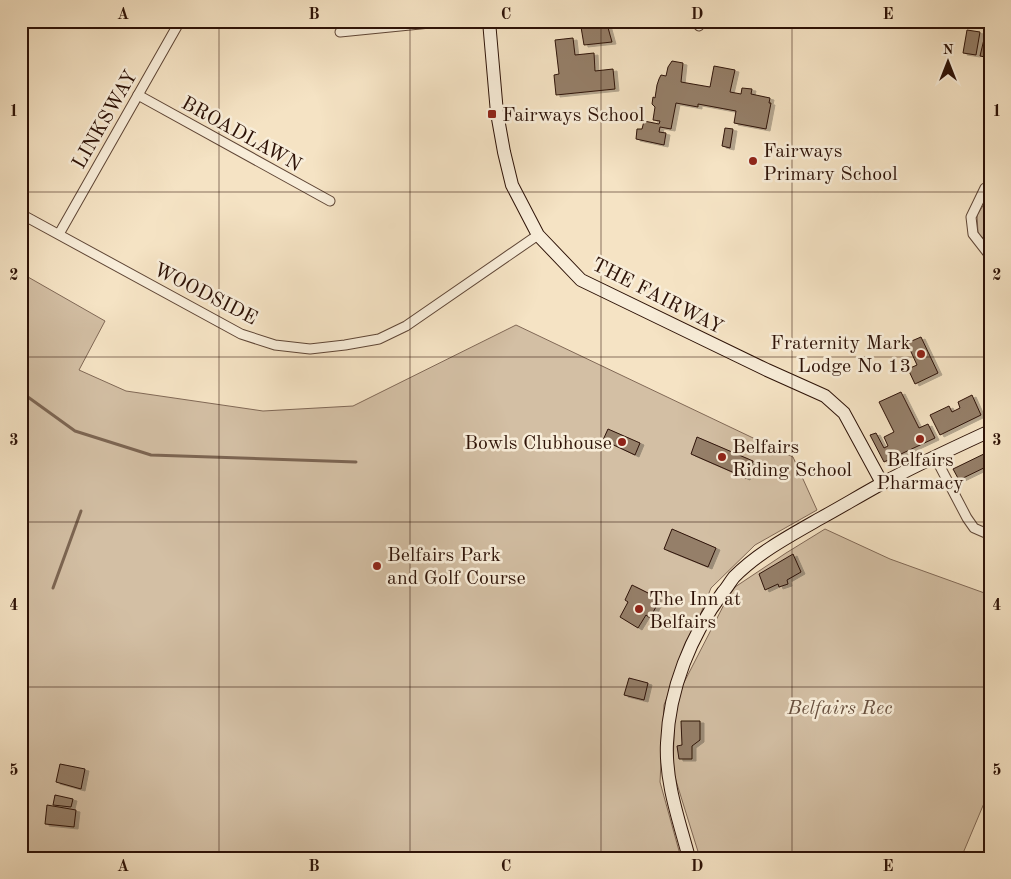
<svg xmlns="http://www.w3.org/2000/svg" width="1011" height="879" font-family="'Old Standard TT',serif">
  <defs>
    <filter id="shadow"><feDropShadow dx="4" dy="2" stdDeviation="0" flood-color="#0004"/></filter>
  </defs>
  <rect width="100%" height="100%" fill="#f5e3c4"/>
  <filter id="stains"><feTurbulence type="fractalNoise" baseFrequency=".004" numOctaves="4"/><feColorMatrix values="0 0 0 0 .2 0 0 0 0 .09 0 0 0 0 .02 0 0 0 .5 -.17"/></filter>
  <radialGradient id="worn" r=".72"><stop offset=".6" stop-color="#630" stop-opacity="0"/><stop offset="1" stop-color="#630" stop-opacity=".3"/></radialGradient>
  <g fill="#d3bfa4" stroke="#806856">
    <path d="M990 195V243H988L978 233 977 215Z"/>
    <path d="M21 273 105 321 79 370 126 391 263 411 353 406 516 325 793 457 817 510 755 545 711 588 664 705 660 782 681 858H21Z"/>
    <path d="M825 529 890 559 990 595V789L961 858H700L673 771 675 700 732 589 786 553Z"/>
  </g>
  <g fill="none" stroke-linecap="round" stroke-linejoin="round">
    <g stroke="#7c6552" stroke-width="3">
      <path d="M21 392 75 431 151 455 356 462"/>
      <path d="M53 588 81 511"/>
    </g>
  </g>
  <g fill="#957f69" stroke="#2d1207" filter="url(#shadow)">
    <path d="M585 22H590L591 26 607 24 612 42 584 45 581 27Z"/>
    <path d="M967 30 980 32 976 55 963 53Z"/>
    <path d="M985 35 990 36V58L980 56Z"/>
    <path d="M573 38 575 55 594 53 595 71 613 69 615 89 556 95 554 75 559 74 555 40Z"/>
    <path d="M672 61 683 63 681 82 710 87 714 66 735 70 730 92 741 94 742 88 752 89 751 94 770 98 769 103H771L766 129 734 123 736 111 698 104V107L676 103 671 129 660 127 659 132 666 133 664 145 636 139 637 129H642L644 121 659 124 660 121 653 120 655 107 652 104 653 97 655 98 657 85 659 79 661 75 666 76 668 67Z"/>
    <path d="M725 128 733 129 730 148 722 146Z"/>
    <path d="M921 337 938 373 915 384 908 369 917 365 907 343Z"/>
    <path d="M901 392 919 428 928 424 935 438 884 462 870 435 876 433 884 448 888 446 884 437 894 432 879 402Z"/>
    <path d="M972 395 981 415 940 435 930 415 949 406 952 412 960 408 958 402Z"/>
    <path d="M608 429 640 443 635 455 603 440Z"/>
    <path d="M697 437 753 461 746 478 691 454Z"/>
    <path d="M990 451V465L959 480 953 469Z"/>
    <path d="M672 529 716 548 708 567 664 549Z"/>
    <path d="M793 554 801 572 787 580 788 584 779 587 778 584 765 590 759 574Z"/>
    <path d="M632 585 658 598 656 602 658 603 650 618 646 615 638 628 620 617 628 602 625 600Z"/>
    <path d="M629 678 648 683 644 700 624 695Z"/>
    <path d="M681 721H700V740L692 746V759H679L677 746 682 745Z"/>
    <path d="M60 764 85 769 81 789 56 782Z"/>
    <path d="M55 795 73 799 71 807 53 805Z"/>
    <path d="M47 805 76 810 74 827 45 824Z"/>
  </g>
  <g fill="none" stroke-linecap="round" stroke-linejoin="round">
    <g stroke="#5f4636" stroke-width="11">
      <g id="street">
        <path d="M699 26 702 21"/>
        <path d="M340 32 450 21"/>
        <path d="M138 95 330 201"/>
        <path d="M990 186 985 188 971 217 973 234 987 252H990"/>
        <path d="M21 214 241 334 275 345 310 349 345 345 379 339 406 326 538 235"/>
        <path d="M59 234 180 21"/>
        <path d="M935 457 967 518 974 528 990 535"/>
      </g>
    </g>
    <g stroke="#2d1207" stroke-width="14">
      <g id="secondary">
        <path d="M489 21 497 113 504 152 512 185 538 235 581 280 767 370 825 396 844 413 882 483"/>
        <path d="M689 858C679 820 665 782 667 743 669 689 691 635 723 592 727 588 730 582 734 577 759 552 791 535 821 518 841 507 861 495 881 484 916 465 953 448 990 431"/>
      </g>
    </g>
    <use href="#street" stroke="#f8edd9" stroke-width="9"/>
    <use href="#secondary" stroke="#f8edd9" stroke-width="12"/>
  </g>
  <path fill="none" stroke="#2d1207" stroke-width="1" stroke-opacity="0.55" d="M219 21V858M410 21V858M601 21V858M792 21V858M21 192H990M21 357H990M21 522H990M21 687H990"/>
  <g fill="#8f2418" stroke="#f8edd9" stroke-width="2">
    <rect x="487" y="109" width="10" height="10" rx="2.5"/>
    <circle cx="753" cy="161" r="5"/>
    <circle cx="921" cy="354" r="5"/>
    <circle cx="920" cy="439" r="5"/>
    <circle cx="622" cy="442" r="5"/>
    <circle cx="722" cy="457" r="5"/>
    <circle cx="377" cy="566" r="5"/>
    <circle cx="639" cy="609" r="5"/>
  </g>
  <g text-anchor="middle" stroke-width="5" stroke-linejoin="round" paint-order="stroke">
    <g font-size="20" fill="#2d1207" stroke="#f8edd9" text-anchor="start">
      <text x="502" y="121">Fairways School</text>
      <text x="763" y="157">Fairways<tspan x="763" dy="23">Primary School</tspan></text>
      <text x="911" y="349" text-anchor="end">Fraternity Mark<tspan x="911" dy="23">Lodge No 13</tspan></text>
      <text x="612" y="449" text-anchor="end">Bowls Clubhouse</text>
      <text x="732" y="453">Belfairs<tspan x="732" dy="23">Riding School</tspan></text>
      <text x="920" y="466" text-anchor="middle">Belfairs<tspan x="920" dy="23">Pharmacy</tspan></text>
      <text x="387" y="561">Belfairs Park<tspan x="387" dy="23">and Golf Course</tspan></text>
      <text x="649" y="605">The Inn at<tspan x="649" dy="23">Belfairs</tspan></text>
    </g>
    <g font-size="20" fill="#2d1207" stroke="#f8edd9">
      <text transform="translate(104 119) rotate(-60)" y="7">LINKSWAY</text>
      <text transform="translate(242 133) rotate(29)" y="7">BROADLAWN</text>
      <text transform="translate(206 293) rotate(27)" y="7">WOODSIDE</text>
      <text transform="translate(658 295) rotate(27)" y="7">THE FAIRWAY</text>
    </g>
    <g font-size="20" font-style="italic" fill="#674f3e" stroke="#f8edd9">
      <text x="840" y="714">Belfairs Rec</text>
    </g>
  </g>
  <rect width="1011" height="879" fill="none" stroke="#f5e3c4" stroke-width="55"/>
  <g transform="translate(948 62)" stroke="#f8edd9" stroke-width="4" paint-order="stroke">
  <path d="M0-4L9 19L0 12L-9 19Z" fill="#2d1207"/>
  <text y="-8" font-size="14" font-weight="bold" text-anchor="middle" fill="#2d1207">N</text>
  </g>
  <rect x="28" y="28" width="956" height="824" fill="none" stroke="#2d1207" stroke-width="2"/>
  <g font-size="16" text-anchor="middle" font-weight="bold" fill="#2d1207">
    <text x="123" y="19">A</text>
    <text x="314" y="19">B</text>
    <text x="506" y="19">C</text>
    <text x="697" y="19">D</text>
    <text x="888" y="19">E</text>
    <text x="14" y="116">1</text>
    <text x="997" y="116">1</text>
    <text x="14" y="280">2</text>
    <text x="997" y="280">2</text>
    <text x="14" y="445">3</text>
    <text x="997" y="445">3</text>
    <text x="14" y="610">4</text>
    <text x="997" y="610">4</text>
    <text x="14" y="775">5</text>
    <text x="997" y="775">5</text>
    <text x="123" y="871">A</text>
    <text x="314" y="871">B</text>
    <text x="506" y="871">C</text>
    <text x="697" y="871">D</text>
    <text x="888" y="871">E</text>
  </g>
  <rect width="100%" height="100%" filter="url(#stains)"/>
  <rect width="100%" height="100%" fill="url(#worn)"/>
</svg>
